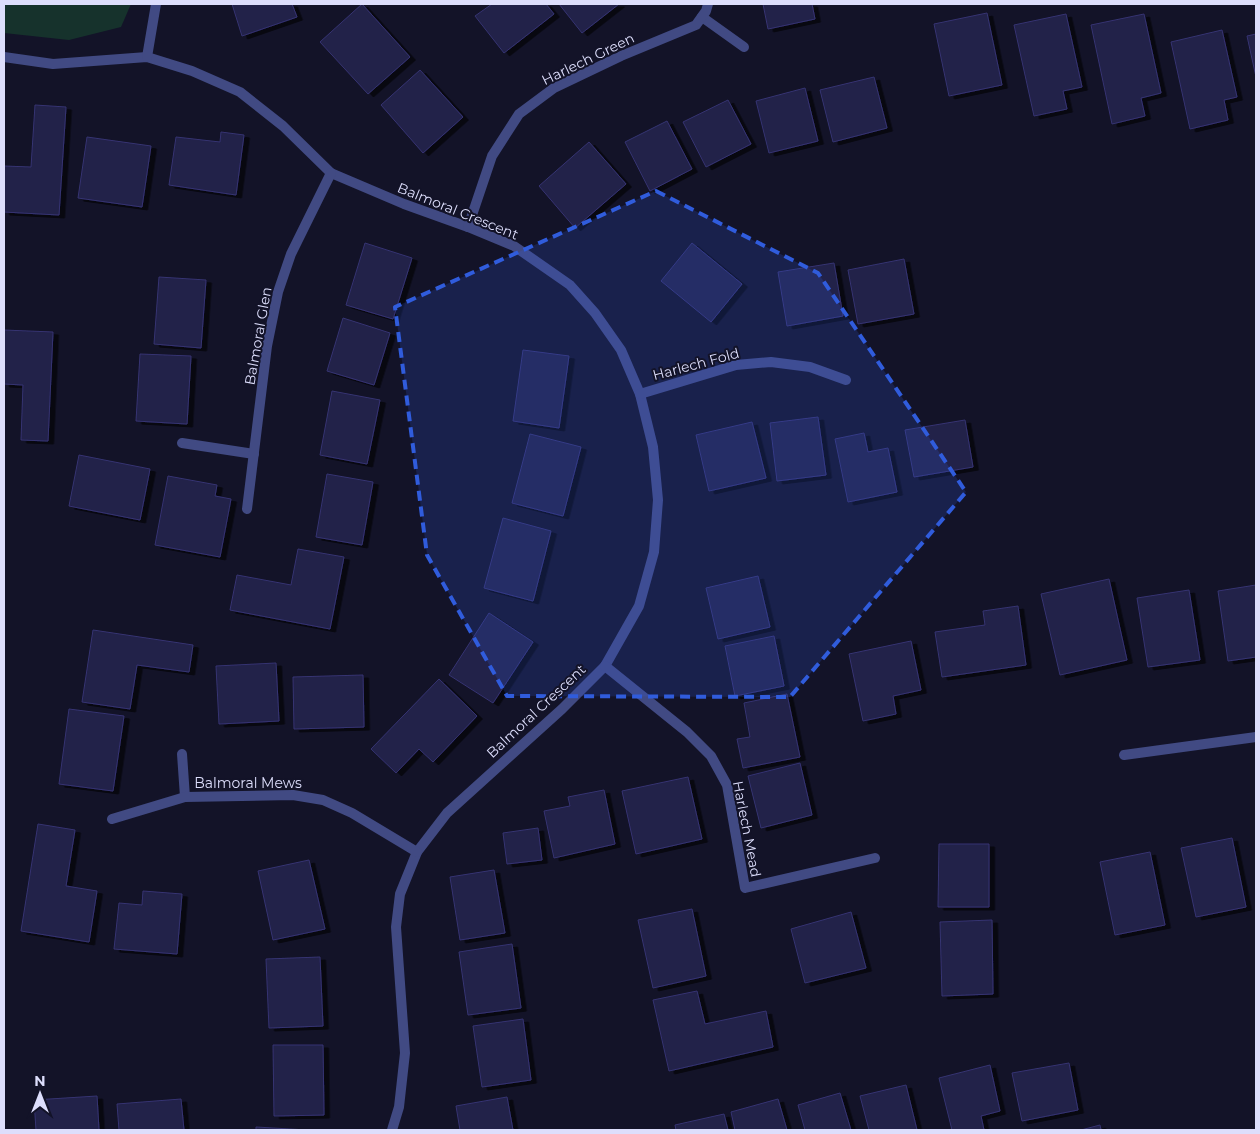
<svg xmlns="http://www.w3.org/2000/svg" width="1260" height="1134" font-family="Montserrat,sans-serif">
  <defs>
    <filter id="shadow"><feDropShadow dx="5.5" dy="3" stdDeviation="0" flood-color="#0009"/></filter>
  </defs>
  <rect width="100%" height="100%" fill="#131328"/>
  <path fill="#16322c" d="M4 4H131L121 27 69 40 4 33Z"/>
  <g fill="#212048" stroke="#363472" filter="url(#shadow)">
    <path d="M232 4H292L297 17 242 36Z"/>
    <path d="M362 4 410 57 368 94 320 42Z"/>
    <path d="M492 4H546L554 14 504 53 475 16Z"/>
    <path d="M559 4H619L582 33Z"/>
    <path d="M763 4H812L815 19 768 29Z"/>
    <path d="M987 13 1002 85 949 96 934 24Z"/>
    <path d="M1066 14 1082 87 1063 91 1067 109 1034 116 1014 25Z"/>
    <path d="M1144 14 1161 93 1141 98 1145 116 1112 124 1091 25Z"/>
    <path d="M1222 30 1237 97 1224 100 1228 120 1190 129 1171 42Z"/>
    <path d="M1256 34V77L1247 36Z"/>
    <path d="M420 70 463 117 423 153 381 105Z"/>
    <path d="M874 77 887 128 833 142 820 90Z"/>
    <path d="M805 88 818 141 769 153 756 101Z"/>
    <path d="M728 100 751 144 706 167 683 122Z"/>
    <path d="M35 105 66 107 59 215 4 212V166L31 167Z"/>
    <path d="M667 121 692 169 650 191 625 142Z"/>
    <path d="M221 132 244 135 236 195 169 185 176 137 220 142Z"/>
    <path d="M87 137 151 146 142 207 78 198Z"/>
    <path d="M589 142 626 184 575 228 539 186Z"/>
    <path d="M365 243 412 258 393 319 346 305Z"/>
    <path d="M692 243 742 284 711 322 661 281Z"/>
    <path d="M904 259 914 314 858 324 848 270Z"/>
    <path d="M834 263 843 316 787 326 778 272Z"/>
    <path d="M159 277 206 280 201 348 154 344Z"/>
    <path d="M343 318 390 333 374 385 327 371Z"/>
    <path d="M4 330 53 332 48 441 21 440 23 385 4 384Z"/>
    <path d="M523 350 569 356 559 428 513 421Z"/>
    <path d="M140 354 191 356 187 424 136 421Z"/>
    <path d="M332 391 380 400 367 464 320 455Z"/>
    <path d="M818 417 826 475 777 481 770 423Z"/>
    <path d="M965 420 973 467 914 477 905 430Z"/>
    <path d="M752 422 766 478 709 491 696 435Z"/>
    <path d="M864 433 868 452 888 448 897 492 848 502 835 439Z"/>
    <path d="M530 434 581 447 563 516 512 503Z"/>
    <path d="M79 455 150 469 140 520 69 506Z"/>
    <path d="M327 474 373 482 362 545 316 537Z"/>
    <path d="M168 476 217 485 215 496 231 499 220 557 155 545Z"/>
    <path d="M503 518 551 531 533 601 484 588Z"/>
    <path d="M298 549 344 557 330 629 230 610 237 575 291 585Z"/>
    <path d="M758 576 770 627 718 639 706 588Z"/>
    <path d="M1109 579 1127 660 1060 675 1041 594Z"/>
    <path d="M1256 585V657L1228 661 1218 591Z"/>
    <path d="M1189 590 1200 660 1148 667 1137 598Z"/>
    <path d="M1018 606 1026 665 942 677 935 632 985 625 983 611Z"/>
    <path d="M489 613 533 642 493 703 449 675Z"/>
    <path d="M93 630 193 645 189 672 137 665 130 709 82 702Z"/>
    <path d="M774 636 784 686 735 696 725 646Z"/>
    <path d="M911 641 921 690 893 696 896 714 863 721 849 654Z"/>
    <path d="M276 663 279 721 219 724 216 666Z"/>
    <path d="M363 675 364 727 294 729 293 677Z"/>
    <path d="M439 679 477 716 433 762 419 749 396 773 371 749Z"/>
    <path d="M787 694 800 757 743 768 737 739 750 737 744 703Z"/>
    <path d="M69 709 124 716 113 791 59 784Z"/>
    <path d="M800 763 812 815 761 828 748 776Z"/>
    <path d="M688 777 702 839 636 854 622 791Z"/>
    <path d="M604 790 615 844 554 858 544 811 570 806 568 797Z"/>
    <path d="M38 824 75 830 66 886 97 891 89 942 21 931Z"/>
    <path d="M538 828 542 860 507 864 503 833Z"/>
    <path d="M1232 838 1246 907 1196 917 1181 848Z"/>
    <path d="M939 844H989V907H938Z"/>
    <path d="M1150 852 1165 925 1115 935 1100 862Z"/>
    <path d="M309 860 325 929 273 940 258 871Z"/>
    <path d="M494 870 505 933 460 940 450 877Z"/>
    <path d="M143 891 182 894 177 954 114 949 119 903 142 905Z"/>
    <path d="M692 909 706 976 653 988 638 920Z"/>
    <path d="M851 912 866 968 805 983 791 929Z"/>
    <path d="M992 920 993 994 942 996 940 922Z"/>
    <path d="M512 944 521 1008 468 1015 459 952Z"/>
    <path d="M320 957 323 1026 269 1028 266 959Z"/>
    <path d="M697 991 705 1024 766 1011 773 1047 669 1071 653 1000Z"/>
    <path d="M523 1019 531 1080 482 1087 473 1026Z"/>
    <path d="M273 1045H323L324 1115 274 1116Z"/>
    <path d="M1069 1063 1078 1110 1022 1121 1012 1073Z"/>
    <path d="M990 1065 1000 1111 981 1116 984 1130H952L939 1078Z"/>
    <path d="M906 1085 917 1130H869L860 1096Z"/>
    <path d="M840 1093 851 1130H805L798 1105Z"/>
    <path d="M97 1096 99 1130H36L34 1100Z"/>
    <path d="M507 1097 513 1130H460L456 1106Z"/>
    <path d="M181 1099 184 1130H119L117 1104Z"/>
    <path d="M778 1099 787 1130H735L731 1112Z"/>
    <path d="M724 1114 728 1130H676L675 1125Z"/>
    <path d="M1100 1125 1101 1130H1081Z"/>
    <path d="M256 1127 307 1130H256Z"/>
  </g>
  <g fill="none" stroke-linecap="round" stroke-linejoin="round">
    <g stroke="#414a83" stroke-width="10">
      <path d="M702 17 744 47"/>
      <path d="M4 57 53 64 147 57 192 71 240 92 283 126 331 173 404 204 468 227 514 246 570 285 595 313 621 350 640 394 653 447 658 500 654 552 639 606 605 666 562 709 447 813 417 852 400 894 396 927 405 1053 399 1107 392 1130"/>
      <path d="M147 57 156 4"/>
      <path d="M468 227 492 156 519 114 554 88 621 56 696 25 706 11 708 4"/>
      <path d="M640 394 736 365 771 362 810 367 846 380"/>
      <path d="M182 443 254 454"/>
      <path d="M247 509 267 346 278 292 291 254 331 173"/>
      <path d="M605 666 687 732 711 756 727 785 745 888 875 858"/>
      <path d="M182 754 185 797"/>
      <path d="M1124 755 1256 737"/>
      <path d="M112 819 185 797 293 795 323 800 352 813 417 852"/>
    </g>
  </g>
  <path fill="#305cdc" fill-opacity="0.2" stroke="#305cdc" stroke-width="4" stroke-dasharray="10 6" stroke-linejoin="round" d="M656 191 818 273 966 492 790 697 507 696 427 555 395 307Z"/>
  <g text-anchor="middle" stroke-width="4" stroke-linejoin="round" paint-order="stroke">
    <g font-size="14" fill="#dddefc" stroke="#131328">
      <text transform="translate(588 59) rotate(-26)" y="5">Harlech Green</text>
      <text transform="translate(458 211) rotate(22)" y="5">Balmoral Crescent</text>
      <text transform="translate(258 336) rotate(-80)" y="5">Balmoral Glen</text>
      <text transform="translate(696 364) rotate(-15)" y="5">Harlech Fold</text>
      <text transform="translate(536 711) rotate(-43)" y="5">Balmoral Crescent</text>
      <text x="248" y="788">Balmoral Mews</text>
      <text transform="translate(747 829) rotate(79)" y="5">Harlech Mead</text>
    </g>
  </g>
  <rect width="1260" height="1134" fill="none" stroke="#dddefc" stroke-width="10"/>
  <g transform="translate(40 1094)" stroke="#131328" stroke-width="4" paint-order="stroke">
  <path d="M0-4L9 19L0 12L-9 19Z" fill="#dddefc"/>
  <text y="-8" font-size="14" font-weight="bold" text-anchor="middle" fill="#dddefc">N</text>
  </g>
</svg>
